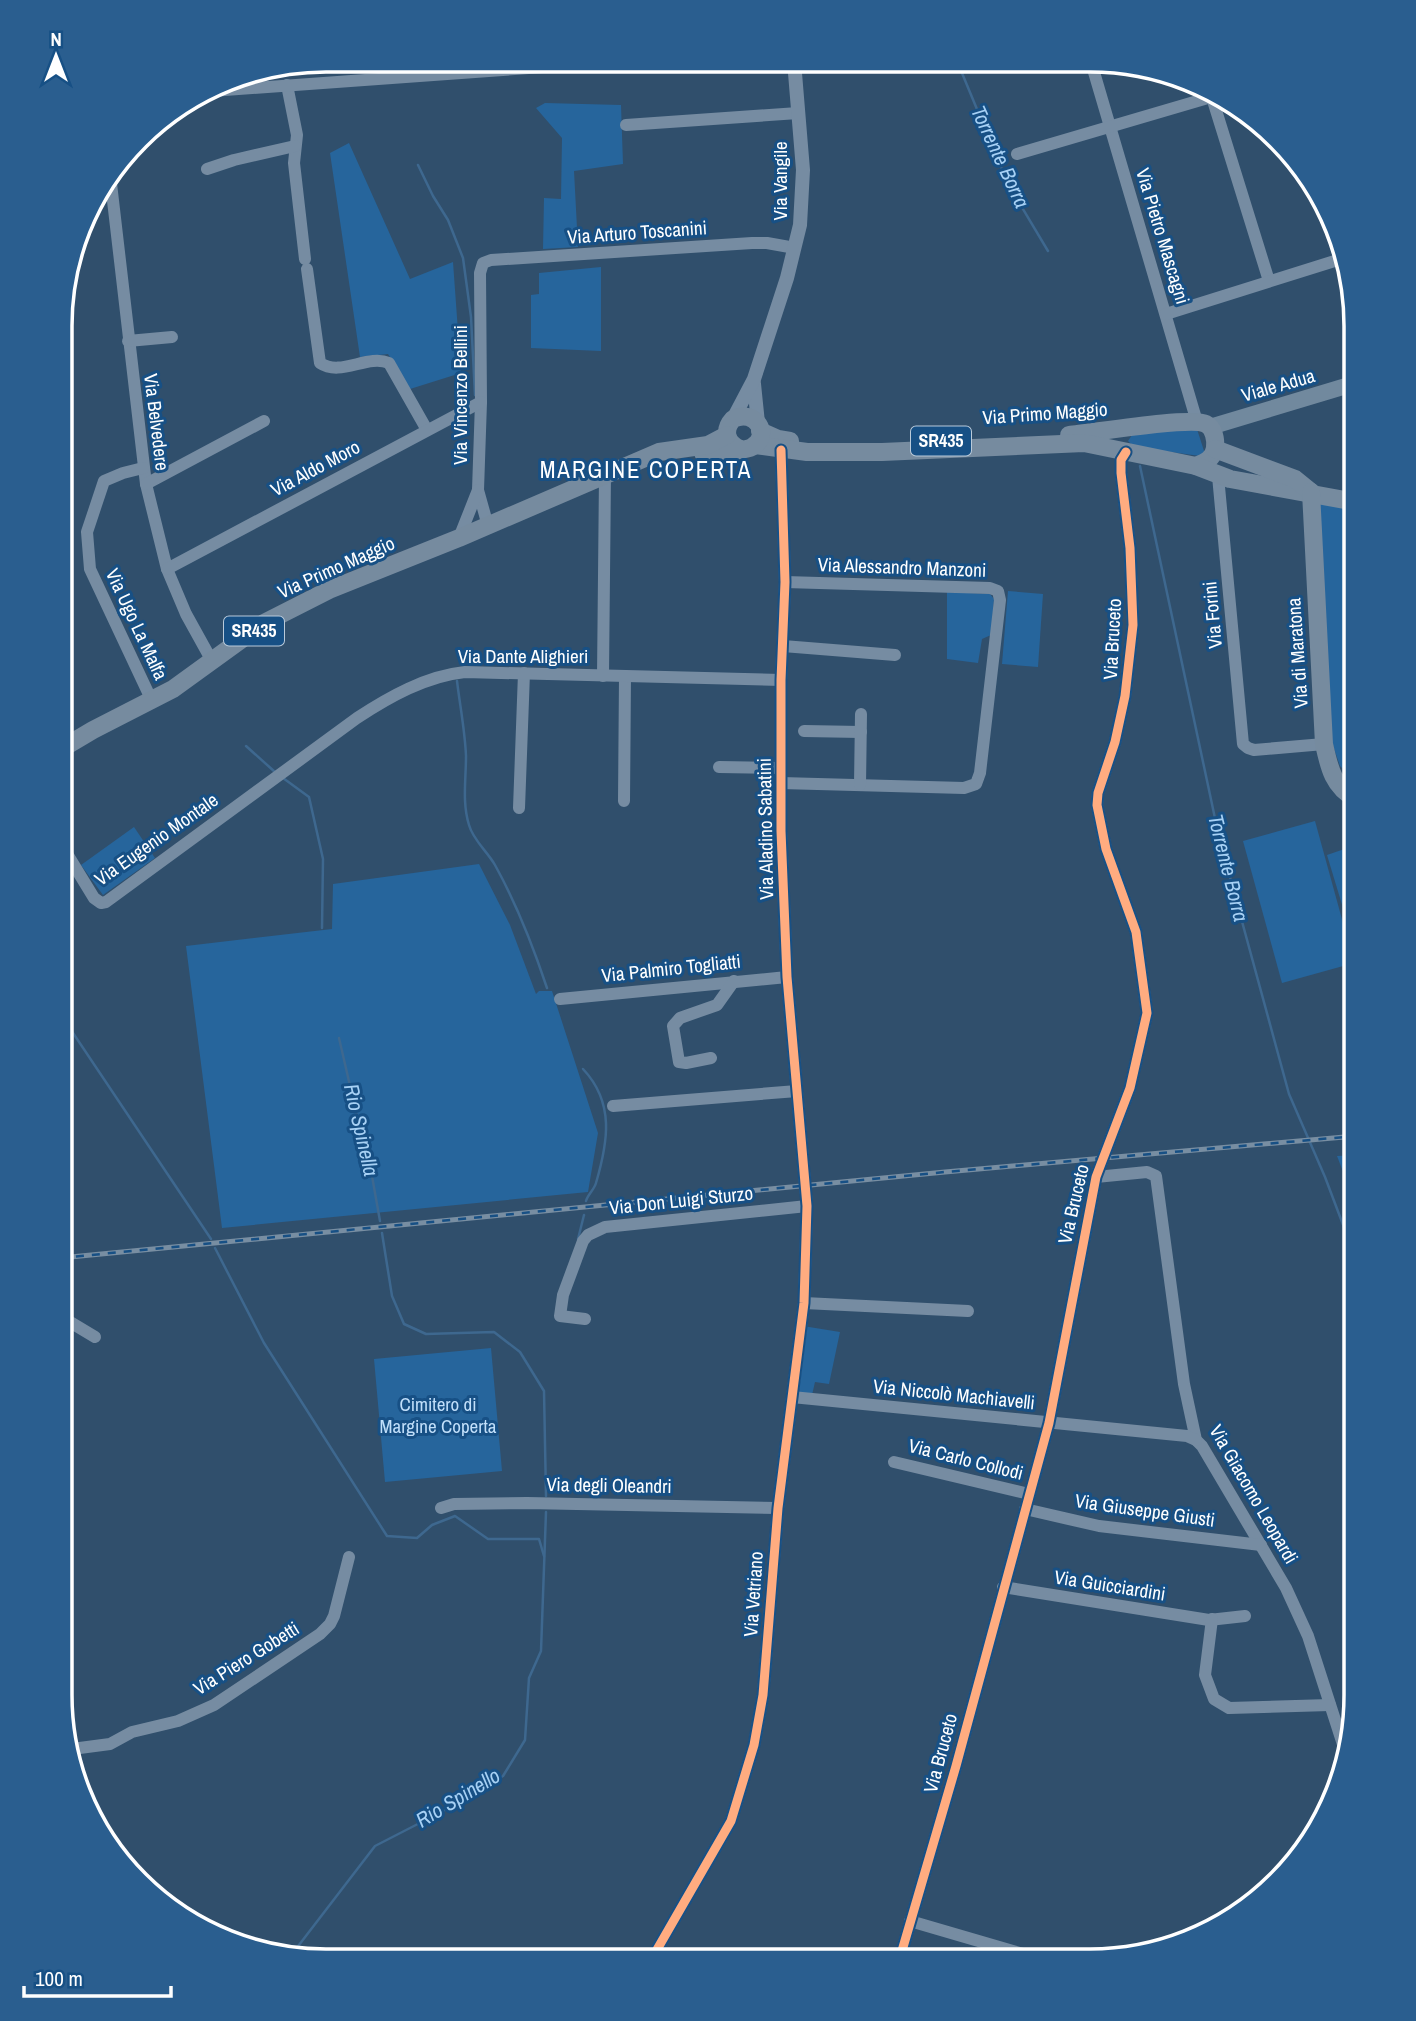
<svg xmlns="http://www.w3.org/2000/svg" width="1416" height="2021" font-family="'Archivo Narrow',sans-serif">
  <rect width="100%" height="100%" fill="#304f6c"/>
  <g fill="#26659c">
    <path d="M374 60H534L377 73Z"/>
    <path d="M545 103 621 105 623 164 574 171 578 247 543 249 544 198 561 199 562 138 536 108Z"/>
    <path d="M349 143 410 279 453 262 461 373 410 389 388 354 360 357 330 153Z"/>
    <path d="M601 267V351L531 348V295L539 294V273Z"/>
    <path d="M1196 426 1205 454 1200 456 1134 447 1128 441 1132 435Z"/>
    <path d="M1316 501 1356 510V782L1340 766 1331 740Z"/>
    <path d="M1008 591 1043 594 1038 667 1002 664Z"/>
    <path d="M947 592 990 594 994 599 991 635 982 639 978 663 947 659Z"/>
    <path d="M1315 821 1354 963 1282 983 1243 841Z"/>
    <path d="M134 827 155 858 103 895 81 865Z"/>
    <path d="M1356 845V939L1343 908 1327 855Z"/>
    <path d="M479 864 510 925 536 994 539 991H552L598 1133 588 1192 222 1228 186 946 332 929 333 884Z"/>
    <path d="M1356 1155V1205L1337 1156Z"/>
    <path d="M803 1326 840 1332 829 1384 815 1382 812 1395 799 1392Z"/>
    <path d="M491 1348 502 1471 385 1482 374 1359Z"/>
  </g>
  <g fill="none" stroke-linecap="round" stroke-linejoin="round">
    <g stroke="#3e688f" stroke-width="2.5">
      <path d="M957 61 1008 184 1048 251"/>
      <path d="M418 165 433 196 448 220 463 258 471 317 475 395"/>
      <path d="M1140 466 1219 837 1289 1094 1325 1177 1356 1259"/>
      <path d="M457 681C460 706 465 731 466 756 466 780 462 802 469 825 473 840 487 851 495 865 516 903 533 946 547 988"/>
      <path d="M246 746 275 772"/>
      <path d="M283 778 309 797 323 859 322 928"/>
      <path d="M61 1015 211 1239"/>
      <path d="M339 1038 362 1138 367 1148 380 1221"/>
      <path d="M583 1069C615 1103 608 1142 596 1183 594 1190 588 1194 586 1201"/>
      <path d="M382 1233 392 1296 404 1324 426 1334 494 1332 520 1352 544 1391 546 1496"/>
      <path d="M578 1239 584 1215"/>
      <path d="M215 1248 264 1343 387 1536 417 1538 432 1525 455 1516 488 1539H539L544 1556"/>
      <path d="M289 1958 375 1846 447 1809 503 1776 525 1740 529 1678 541 1651 546 1512"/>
    </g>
    <g stroke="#768ca2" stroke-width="12">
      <path d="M1091 62 1197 422"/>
      <path d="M287 85 297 135 294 163 305 259"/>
      <path d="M211 91 641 60"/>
      <path d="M1210 91 1269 281"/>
      <path d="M626 125 798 113"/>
      <path d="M1017 154 1218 95"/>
      <path d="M207 169 234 160 295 146"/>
      <path d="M110 175 146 484 167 569 186 614 212 661"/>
      <path d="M307 269 320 363C341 377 367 354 389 363L427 430"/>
      <path d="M1166 314 1341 259"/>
      <path d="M128 341 172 337"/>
      <path d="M143 468 123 473 104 481 87 532 90 569 152 701"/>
      <path d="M1218 476 1243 744 1248 748 1254 750 1324 744"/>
      <path d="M146 484 264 421"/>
      <path d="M488 526 478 490 481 402 480 273 483 263 491 260 752 243H767L795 248"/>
      <path d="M459 538 478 490"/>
      <path d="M167 569 481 402"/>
      <path d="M783 646 895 655"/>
      <path d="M603 676 605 475"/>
      <path d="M804 731 861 732"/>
      <path d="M719 767 781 768"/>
      <path d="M781 783 964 788 976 784 980 773 1000 600 998 591 990 588 785 582"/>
      <path d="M860 785 861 714"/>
      <path d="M624 801 625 676"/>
      <path d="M519 808 524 673"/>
      <path d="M61 844 94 898 101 903 106 902 357 718C389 697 426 676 465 672L781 680"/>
      <path d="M560 999 787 977"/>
      <path d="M711 1058 686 1063 679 1062 673 1026 680 1018 717 1005 734 981"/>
      <path d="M613 1106 797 1091"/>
      <path d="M1096 1177 1147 1172 1156 1176 1184 1384 1196 1440 1202 1446 1286 1588 1308 1636 1347 1757"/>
      <path d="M804 1303 968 1311"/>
      <path d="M60 1316 95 1337"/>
      <path d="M585 1319 560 1316 563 1295 583 1241 588 1235 605 1227 807 1206"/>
      <path d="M792 1397 1187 1436 1196 1440"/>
      <path d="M894 1462 1029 1494"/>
      <path d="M441 1508 454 1504 527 1503 778 1508"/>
      <path d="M1025 1509 1099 1526 1261 1545"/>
      <path d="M1003 1587 1209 1620 1245 1616"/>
      <path d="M1212 1619 1205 1675 1214 1699 1229 1708 1330 1705"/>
      <path d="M72 1749 110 1744 132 1732 178 1721 214 1705 320 1634 330 1624 334 1616 349 1557"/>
      <path d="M910 1921 1047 1961"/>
      <path d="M651 1960 731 1821 754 1745 763 1695 778 1508 804 1303 807 1206 787 977 781 831V680L785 582 781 450"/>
      <path d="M899 1961 956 1766 1049 1423 1096 1177 1130 1088 1147 1013 1136 932 1106 849 1097 805 1098 793 1115 742 1125 696 1133 625 1130 548 1121 473V460L1126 452"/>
    </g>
    <g stroke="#768ca2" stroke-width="14">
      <path d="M754 384 758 423"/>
      <path d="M733 419 754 379 787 278 800 225 803 170 794 61"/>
    </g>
    <path stroke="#71899e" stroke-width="16" d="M1210 427 1356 383"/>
    <g stroke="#768b9f" stroke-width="18">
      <path d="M760 431 778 439 790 441"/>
      <path d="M1069 435C1092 433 1191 416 1206 424 1214 428 1216 440 1215 448 1213 459 1206 462 1196 466"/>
      <path d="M755 445 807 452H882L1084 443 1196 466 1230 479 1356 502"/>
      <path d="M1215 449 1295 479 1311 492"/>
      <path d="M703 453C714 451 743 452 752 447 772 436 756 408 733 419 723 430 726 443 740 449"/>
      <path d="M1311 492 1324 744C1329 767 1333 787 1356 799"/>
      <path d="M61 749 93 730 173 689 264 623 329 590 459 538 659 452 708 445 727 435"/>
    </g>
    <g stroke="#788ea2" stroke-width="5">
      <path id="rail" d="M60 1258 945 1172 1356 1136"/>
    </g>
    <use href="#rail" stroke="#175085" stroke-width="2.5" stroke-dasharray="8" stroke-linecap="butt"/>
    <g stroke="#175085" stroke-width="13">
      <g id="cycleway">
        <path d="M651 1960 731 1821 754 1745 763 1695 778 1508 804 1303 807 1206 787 977 781 831V680L785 582 781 450"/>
        <path d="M899 1961 956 1766 1049 1423 1096 1177 1130 1088 1147 1013 1136 932 1106 849 1097 805 1098 793 1115 742 1125 696 1133 625 1130 548 1121 473V460L1126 452"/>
      </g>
    </g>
    <use href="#cycleway" stroke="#ffac80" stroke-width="9"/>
  </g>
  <g text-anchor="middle" stroke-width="6" stroke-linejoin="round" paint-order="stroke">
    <g fill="#175085" stroke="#b9cada" stroke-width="2">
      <rect x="911" y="426.5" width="60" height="29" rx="5"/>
      <rect x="224" y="616.5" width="60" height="29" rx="5"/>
    </g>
    <g font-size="18" font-weight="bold" fill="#fff">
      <text x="941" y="447">SR435</text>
      <text x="254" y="637">SR435</text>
    </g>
    <g font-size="19" fill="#fff" stroke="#175085">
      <text transform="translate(780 181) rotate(-90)" y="7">Via Vangile</text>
      <text transform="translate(637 232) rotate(-4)" y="7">Via Arturo Toscanini</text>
      <text transform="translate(1163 236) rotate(73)" y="7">Via Pietro Mascagni</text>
      <text transform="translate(1278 385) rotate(-16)" y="7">Viale Adua</text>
      <text transform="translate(460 395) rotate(-90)" y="7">Via Vincenzo Bellini</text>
      <text transform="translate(1045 413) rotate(-4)" y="7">Via Primo Maggio</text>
      <text transform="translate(157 422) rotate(83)" y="7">Via Belvedere</text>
      <text transform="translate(315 468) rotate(-28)" y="7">Via Aldo Moro</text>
      <text transform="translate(336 567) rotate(-24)" y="7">Via Primo Maggio</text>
      <text transform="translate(902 567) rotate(2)" y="7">Via Alessandro Manzoni</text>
      <text transform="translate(1212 615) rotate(-95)" y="7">Via Forini</text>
      <text transform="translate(137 624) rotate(65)" y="7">Via Ugo La Malfa</text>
      <text transform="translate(1112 639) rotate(-87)" y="7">Via Bruceto</text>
      <text transform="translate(1297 653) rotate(-94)" y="7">Via di Maratona</text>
      <text x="523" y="663">Via Dante Alighieri</text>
      <text transform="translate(765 829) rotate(-91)" y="7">Via Aladino Sabatini</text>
      <text transform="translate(156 839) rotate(-35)" y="7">Via Eugenio Montale</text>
      <text transform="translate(671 968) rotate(-6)" y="7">Via Palmiro Togliatti</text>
      <text transform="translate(681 1200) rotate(-6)" y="7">Via Don Luigi Sturzo</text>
      <text transform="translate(1073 1204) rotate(-77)" y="7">Via Bruceto</text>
      <text transform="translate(954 1394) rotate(6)" y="7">Via Niccolò Machiavelli</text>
      <text transform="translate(966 1459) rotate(14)" y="7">Via Carlo Collodi</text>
      <text transform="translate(609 1485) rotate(1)" y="7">Via degli Oleandri</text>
      <text transform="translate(1254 1494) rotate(60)" y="7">Via Giacomo Leopardi</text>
      <text transform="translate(1145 1510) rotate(8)" y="7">Via Giuseppe Giusti</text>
      <text transform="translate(1110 1585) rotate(9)" y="7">Via Guicciardini</text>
      <text transform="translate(753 1594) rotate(-86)" y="7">Via Vetriano</text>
      <text transform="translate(246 1658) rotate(-32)" y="7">Via Piero Gobetti</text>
      <text transform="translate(940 1753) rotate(-75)" y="7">Via Bruceto</text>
    </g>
    <g font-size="19" fill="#c1dffa" stroke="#175085">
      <text x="438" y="1411">Cimitero di<tspan x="438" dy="22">Margine Coperta</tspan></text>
    </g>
    <g font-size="21" font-style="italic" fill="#a7d1f5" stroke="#175085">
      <text transform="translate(1000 157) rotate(65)" y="7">Torrente Borra</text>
      <text transform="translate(1228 868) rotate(76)" y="7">Torrente Borra</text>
      <text transform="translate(361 1130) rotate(77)" y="7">Rio Spinella</text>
      <text transform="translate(458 1798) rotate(-31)" y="7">Rio Spinello</text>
    </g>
    <g font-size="23" letter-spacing="2" fill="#fff" stroke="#175085">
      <text x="646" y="478">MARGINE COPERTA</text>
    </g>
  </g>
  <path d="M0 0H1416V2021H0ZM326 72H1090A254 254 0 0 1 1344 326V1695A254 254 0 0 1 1090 1949H326A254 254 0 0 1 72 1695V326A254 254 0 0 1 326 72Z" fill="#2a5e8f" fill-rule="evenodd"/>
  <path fill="none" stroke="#fff" stroke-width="3.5" d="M326 72H1090A254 254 0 0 1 1344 326V1695A254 254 0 0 1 1090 1949H326A254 254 0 0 1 72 1695V326A254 254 0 0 1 326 72Z"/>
  <g transform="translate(56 56)" stroke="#175085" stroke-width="5" paint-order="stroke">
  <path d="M0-5L12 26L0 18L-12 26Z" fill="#ffffff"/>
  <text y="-10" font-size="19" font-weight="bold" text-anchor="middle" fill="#ffffff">N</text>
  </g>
  <path d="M24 1986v10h147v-10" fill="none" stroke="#ffffff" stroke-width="3.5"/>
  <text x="35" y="1986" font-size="21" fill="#ffffff" stroke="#175085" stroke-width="5" paint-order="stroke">100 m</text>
</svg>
